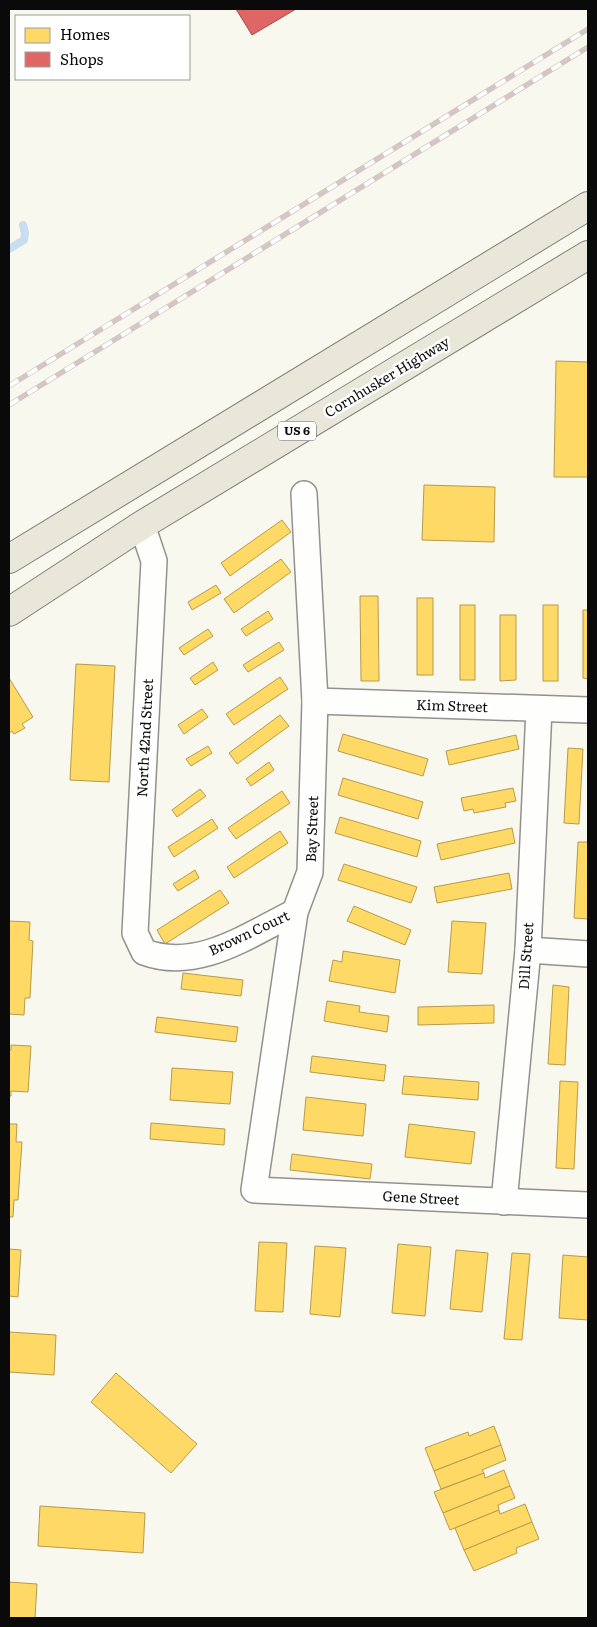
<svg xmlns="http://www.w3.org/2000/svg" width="597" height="1627" font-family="Literata,serif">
  <rect width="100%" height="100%" fill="#f9f8ee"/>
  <g fill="#ffd966" stroke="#b69b4a">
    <path d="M556 361 588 362V477H554Z"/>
    <path d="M424 485 495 487 494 542 422 540Z"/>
    <path d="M282 520 291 532 230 576 221 563Z"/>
    <path d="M281 559 291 572 234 613 224 599Z"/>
    <path d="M216 585 221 593 192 610 188 602Z"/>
    <path d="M360 596H378L379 681H361Z"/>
    <rect x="417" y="598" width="16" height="77"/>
    <rect x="460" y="605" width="15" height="75"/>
    <rect x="543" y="605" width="15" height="76"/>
    <path d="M583 610H588V679L583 678Z"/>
    <path d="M268 611 273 619 246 636 241 629Z"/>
    <path d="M500 615H516V680L500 681Z"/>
    <path d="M208 629 213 636 184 655 179 648Z"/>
    <path d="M279 642 284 650 248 672 243 665Z"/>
    <path d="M213 662 218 670 195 685 190 678Z"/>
    <path d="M76 664 115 666 109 782 70 780Z"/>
    <path d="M280 677 288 689 234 725 226 714Z"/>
    <path d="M9 678 33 717 22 724 25 728 14 734 12 731 9 733Z"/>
    <path d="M202 709 208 717 184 734 178 725Z"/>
    <path d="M280 715 289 726 237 764 229 753Z"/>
    <path d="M343 734 428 759 423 776 338 751Z"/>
    <path d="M516 735 519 749 449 765 446 751Z"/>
    <path d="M208 746 212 753 191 766 186 759Z"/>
    <path d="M568 748 583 749 579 824 564 823Z"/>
    <path d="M269 762 274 770 251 786 246 779Z"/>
    <path d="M343 778 423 802 418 819 338 795Z"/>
    <path d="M513 788 516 801 505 803 506 807 474 813 473 809 464 811 461 798Z"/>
    <path d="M200 789 206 796 177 817 172 810Z"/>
    <path d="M282 791 290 803 236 839 228 828Z"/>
    <path d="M340 817 421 841 417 857 335 833Z"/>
    <path d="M212 819 218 828 174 857 168 847Z"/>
    <path d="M512 828 515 843 441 860 437 844Z"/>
    <path d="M280 831 288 843 234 878 227 867Z"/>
    <path d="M578 842H588V919L574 918Z"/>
    <path d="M344 864 417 887 411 903 338 880Z"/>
    <path d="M195 870 199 878 178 891 173 884Z"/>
    <path d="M509 873 512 889 437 903 434 887Z"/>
    <path d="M220 890 229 903 165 944 157 930Z"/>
    <path d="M354 906 411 930 405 945 347 921Z"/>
    <path d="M9 921 30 922 29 940 33 941 30 998H25L24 1015 9 1014Z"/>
    <path d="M452 921 486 923 482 974 448 972Z"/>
    <path d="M343 951 400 960 395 993 329 981 333 960 342 962Z"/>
    <path d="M183 973 243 980 241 996 181 989Z"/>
    <path d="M553 985 569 987 565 1065 548 1064Z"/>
    <path d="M327 1001 360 1006 359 1012 389 1016 387 1032 324 1021Z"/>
    <path d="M494 1005V1023L418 1025V1007Z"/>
    <path d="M157 1017 238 1027 236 1042 155 1032Z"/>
    <path d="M11 1045 31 1046 28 1092 11 1091V1096H9V1050H11Z"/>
    <path d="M312 1056 386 1065 384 1081 310 1072Z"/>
    <path d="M172 1068 233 1072 230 1104 170 1100Z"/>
    <path d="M404 1076 479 1082 478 1100 402 1094Z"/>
    <path d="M560 1081 578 1082 574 1169 556 1168Z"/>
    <path d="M306 1097 366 1104 363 1136 303 1130Z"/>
    <path d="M151 1123 225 1129 224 1145 150 1139Z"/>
    <path d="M9 1124H17L16 1142H22L18 1200H14L13 1217H9Z"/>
    <path d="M409 1124 475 1132 471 1164 405 1157Z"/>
    <path d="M292 1154 372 1164 370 1179 290 1170Z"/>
    <path d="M259 1242 287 1243 283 1312 255 1311Z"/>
    <path d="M398 1244 431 1247 425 1316 392 1313Z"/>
    <path d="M315 1246 346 1248 340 1317 310 1314Z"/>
    <path d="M9 1249 21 1250 18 1297 9 1296Z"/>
    <path d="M456 1250 488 1253 482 1312 450 1309Z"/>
    <path d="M512 1253 530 1254 522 1340 504 1339Z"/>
    <path d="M563 1255 588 1257V1320L559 1318Z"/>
    <path d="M9 1332 56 1335 54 1375 9 1372Z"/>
    <path d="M116 1373 197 1444 171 1473 91 1402Z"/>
    <path d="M494 1426 501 1445 434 1471 425 1448 468 1432 469 1436Z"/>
    <path d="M501 1445 506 1460 482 1470 484 1473 441 1489 434 1471Z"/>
    <path d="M504 1470 510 1486 443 1513 434 1492 484 1473 485 1478Z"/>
    <path d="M510 1486 515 1498 498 1505 499 1510 450 1530 443 1513Z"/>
    <path d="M525 1504 532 1522 464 1550 455 1528 499 1510 500 1514Z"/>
    <path d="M40 1506 145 1513 143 1553 38 1546Z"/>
    <path d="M532 1522 539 1539 516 1548 517 1553 474 1571 464 1550Z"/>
    <path d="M9 1582 37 1584 35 1618H9Z"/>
  </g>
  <path fill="#e06666" stroke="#a04a4a" d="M236 9H296L252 35Z"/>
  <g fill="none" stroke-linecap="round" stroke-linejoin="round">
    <path stroke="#c8ddef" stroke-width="8" d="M9 249 24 240 25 233 23 225"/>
    <g stroke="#92918d" stroke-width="28">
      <g id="minor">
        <path d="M304 494 315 701 310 872 295 912 254 1190 588 1205"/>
        <path d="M142 525 154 561 135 933 144 952C198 972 248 935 295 912"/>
        <path d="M315 701 588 710"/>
        <path d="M528 950 588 954"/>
        <path d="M504 1202 528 950 539 709"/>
      </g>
    </g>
    <g stroke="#7f7e7a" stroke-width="30">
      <g id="major">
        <path d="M9 559 588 206"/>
        <path d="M9 612 142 525 588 255"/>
      </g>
    </g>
    <use href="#minor" stroke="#fefefc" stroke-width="25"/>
    <use href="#major" stroke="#e9e7d9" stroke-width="28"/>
    <g stroke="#d4c6c4" stroke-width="5.5">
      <g id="rail">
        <path d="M9 386 588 29"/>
        <path d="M9 405 588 47"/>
      </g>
    </g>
    <use href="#rail" stroke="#fff" stroke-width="4" stroke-dasharray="11" stroke-linecap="butt"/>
  </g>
  <g text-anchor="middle" stroke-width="5" stroke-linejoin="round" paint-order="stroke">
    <rect fill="#fff" stroke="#545454" stroke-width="1" x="278" y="421.5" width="38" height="19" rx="4"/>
    <g font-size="12" font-weight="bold" fill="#0a0a0a">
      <text x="297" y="435">US 6</text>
    </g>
    <g font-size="14" fill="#0a0a0a" stroke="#fff">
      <text transform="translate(387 377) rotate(-31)" y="5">Cornhusker Highway</text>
      <text transform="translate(452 706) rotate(2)" y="5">Kim Street</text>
      <text transform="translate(145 738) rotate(-87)" y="5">North 42nd Street</text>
      <text transform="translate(312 829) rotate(-88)" y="5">Bay Street</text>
      <text transform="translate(249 933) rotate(-25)" y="5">Brown Court</text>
      <text transform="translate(526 956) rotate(-86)" y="5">Dill Street</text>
      <text transform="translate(421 1198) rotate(3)" y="5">Gene Street</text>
    </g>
  </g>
  <rect width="597" height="1627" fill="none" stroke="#0a0a0a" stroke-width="20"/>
  <rect x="15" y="15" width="175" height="65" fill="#ffffff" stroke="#9d9d9d"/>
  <rect x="25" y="28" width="25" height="15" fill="#ffd966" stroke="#9d9d9d"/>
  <text x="60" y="40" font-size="15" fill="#0a0a0a">Homes</text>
  <rect x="25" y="52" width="25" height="15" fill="#e06666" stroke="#9d9d9d"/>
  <text x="60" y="65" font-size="15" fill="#0a0a0a">Shops</text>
</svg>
